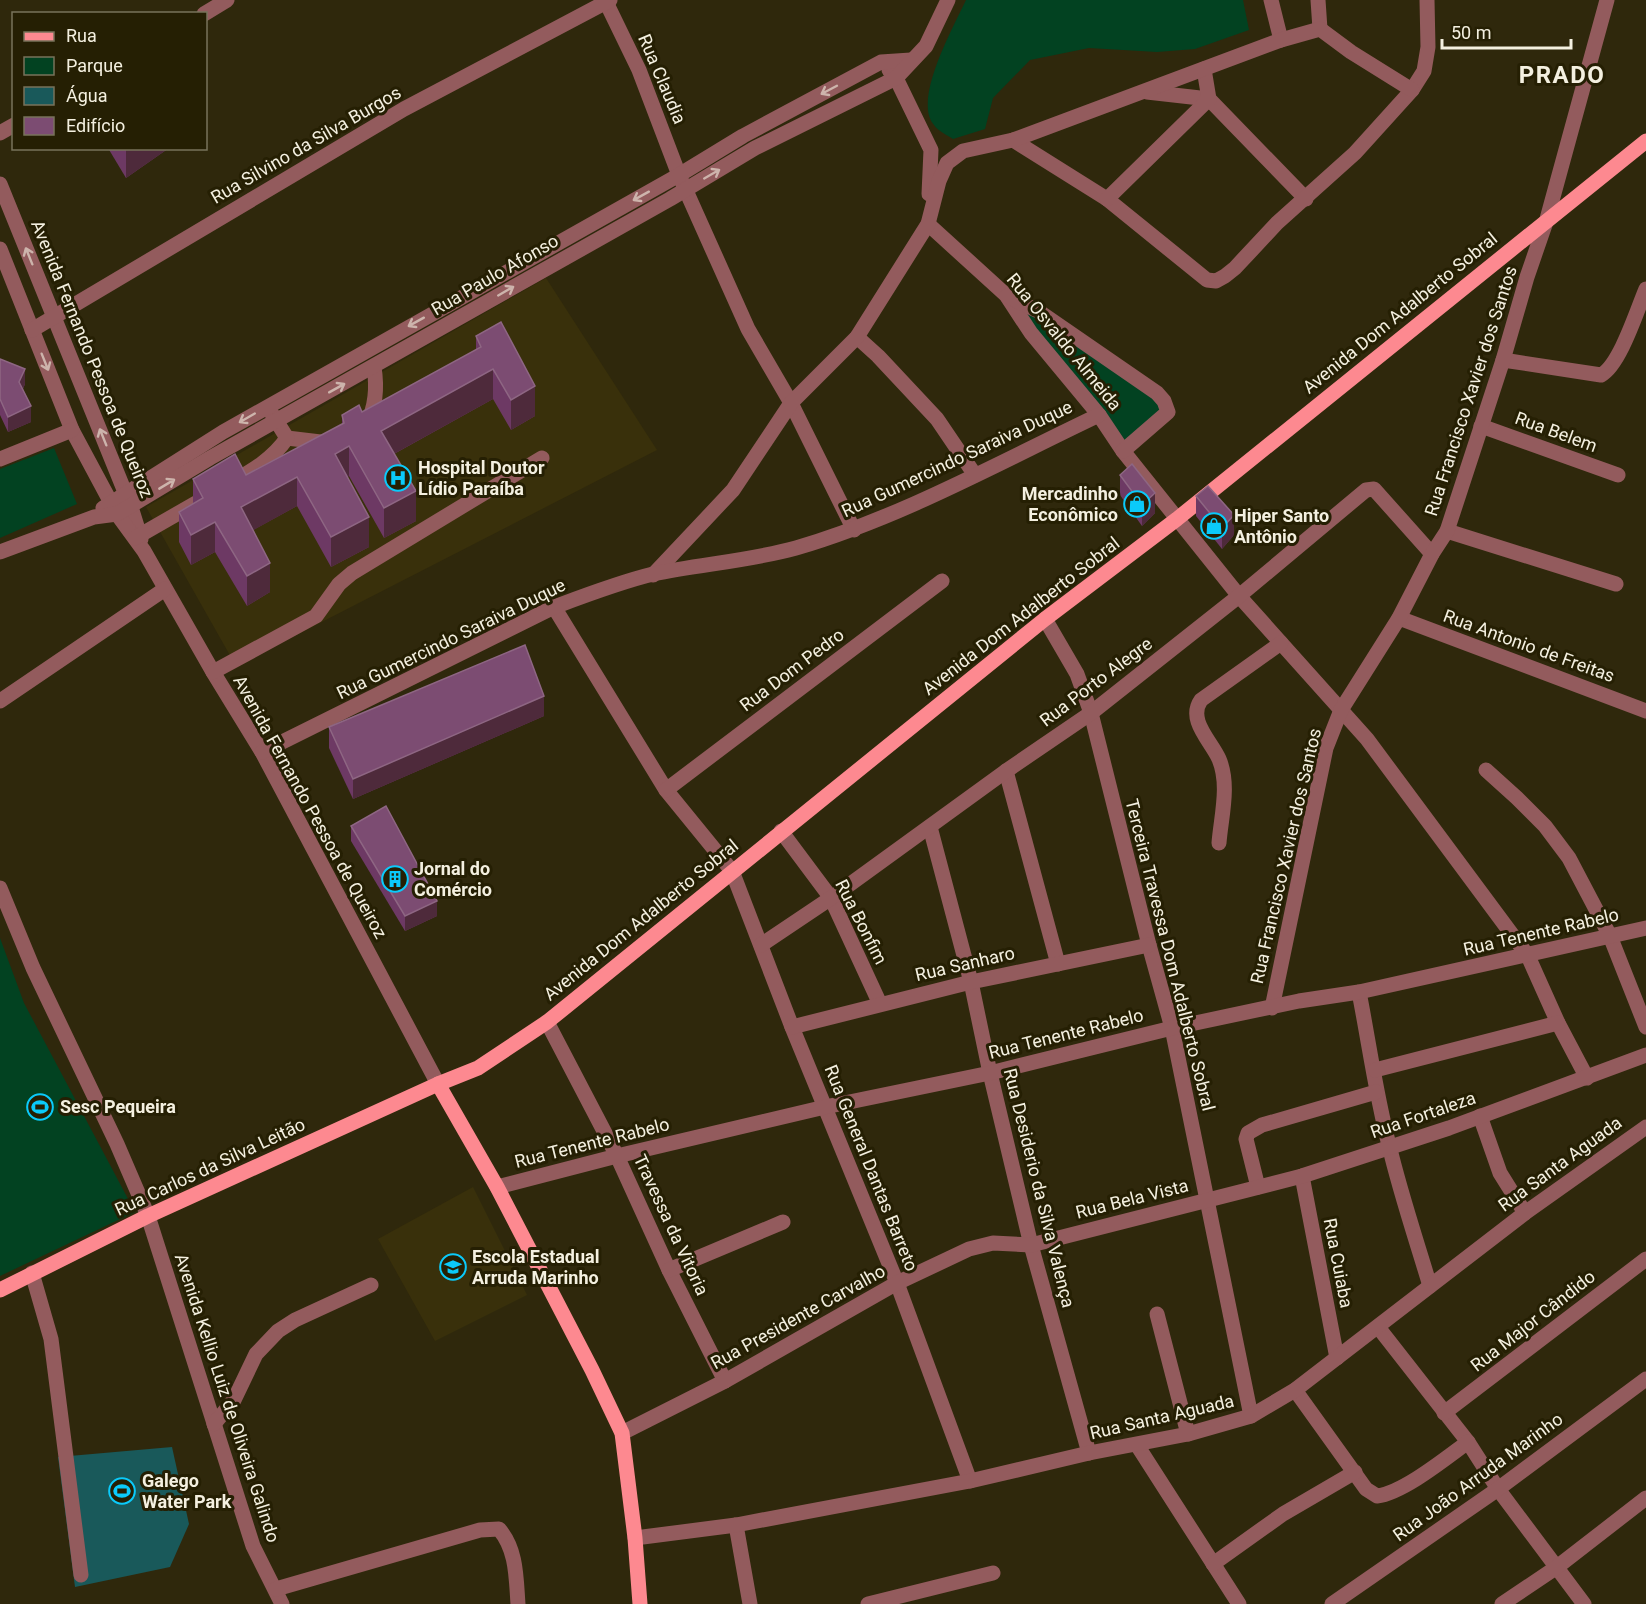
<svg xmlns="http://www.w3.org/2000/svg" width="1646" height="1604" font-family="Roboto,sans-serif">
  <rect width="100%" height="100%" fill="#2f280c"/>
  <g fill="#39300b">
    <path d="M546 278 657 450 236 666 146 507Z"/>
    <path d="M473 1187 527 1295 435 1341 378 1239Z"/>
  </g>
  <g fill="#024221">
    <path d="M966 0H1243L1249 30 1195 49 1157 52 1089 48 1030 60 993 98 985 129 953 139C947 135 938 131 934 125 912 100 954 26 966 0Z"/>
    <path d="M1006 295 1166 405 1123 451Z"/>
    <path d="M54 448 77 504 0 538V469Z"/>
    <path d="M0 938 24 1003 135 1212 0 1276Z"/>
  </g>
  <path fill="#19595a" d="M172 1447 189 1524 170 1567 75 1587 58 1457Z"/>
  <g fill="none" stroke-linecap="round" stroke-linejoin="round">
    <g stroke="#935b5d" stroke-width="15">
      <path d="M605 0 639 70 679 175 748 329 791 403 854 530"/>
      <path d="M1271 0 1281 40"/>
      <path d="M1318 0 1320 29"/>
      <path d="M204 14 227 0"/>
      <path d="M889 70 896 78 931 150 929 194"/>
      <path d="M1147 92 1209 99 1306 199"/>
      <path d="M0 133 14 125"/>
      <path d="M1013 140 1107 199 1207 280 1216 281 1225 276 1235 268 1277 223 1355 153 1412 90 1424 71 1428 47 1427 0"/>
      <path d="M0 184 131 507 141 539"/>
      <path d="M1107 199 1209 99 1204 69"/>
      <path d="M928 224 1006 295 1031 333 1099 415 1123 451 1239 596 1367 739 1528 956 1558 1023 1587 1078"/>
      <path d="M0 249 72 430 117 514 144 551 213 672 262 752 438 1084"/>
      <path d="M1007 296 1038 311 1157 393 1164 401 1168 412 1123 451"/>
      <path d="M32 330 404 109 610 0"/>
      <path d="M857 337 878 356 937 419 975 475"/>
      <path d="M1503 360 1601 375C1620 365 1637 310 1646 289"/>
      <path d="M367 423C376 406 377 386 374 367"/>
      <path d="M1481 426 1618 475"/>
      <path d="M287 438 329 443"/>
      <path d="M0 459 72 430"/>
      <path d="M227 485C250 472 272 460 287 438L272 414"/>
      <path d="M103 508 223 432 679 175 743 136 881 62 911 60"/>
      <path d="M1447 531 1616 584"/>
      <path d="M135 538 196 503"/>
      <path d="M0 552 94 517 117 514 210 458 670 199 755 148 896 78 926 46 948 0"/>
      <path d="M653 575 733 490 791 403 857 337 928 224 939 181 947 163 963 151 1013 140 1281 40 1320 29 1351 52 1412 90"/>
      <path d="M554 607 666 790 732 871 792 1027 897 1283 970 1481"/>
      <path d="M1399 618 1646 711"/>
      <path d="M1045 619 1077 674 1091 713 1149 945 1172 1028 1251 1416"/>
      <path d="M213 672 316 616 339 584 352 573 542 458"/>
      <path d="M0 701 165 589"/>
      <path d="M262 752 554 607C586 595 620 582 653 574 701 564 749 561 796 548 902 517 1000 462 1099 415"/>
      <path d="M1486 770 1517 798 1545 826 1569 858 1610 936 1646 1027"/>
      <path d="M1006 771 1058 964"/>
      <path d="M666 790 942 581"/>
      <path d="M930 827 971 982 990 1073 1031 1245 1089 1453"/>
      <path d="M781 831 831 898 880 1004"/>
      <path d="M1219 843C1221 817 1230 785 1219 759 1211 741 1187 720 1201 700L1281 643"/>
      <path d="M0 888 33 968 117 1144 148 1216 253 1546 282 1604"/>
      <path d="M761 945 831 898 1006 771 1091 713 1239 596 1366 490 1374 489 1432 554"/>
      <path d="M1359 992C1369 1043 1376 1095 1389 1145 1400 1192 1416 1239 1430 1286"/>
      <path d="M1272 1008 1326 748 1341 710 1399 618 1432 554 1447 531 1503 360 1527 277 1547 219 1607 0"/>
      <path d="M547 1022 617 1156 669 1270 725 1381"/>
      <path d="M792 1027 971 982 1149 945"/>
      <path d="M1375 1070 1558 1023"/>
      <path d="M1480 1116 1500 1173 1525 1213"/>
      <path d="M1302 1176 1337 1358"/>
      <path d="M497 1187 617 1156 825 1107 990 1073 1172 1028 1299 1001 1359 992 1646 928"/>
      <path d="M1258 1187 1246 1139 1248 1133 1262 1125 1376 1092"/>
      <path d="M669 1270 783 1222"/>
      <path d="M32 1273 51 1339 81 1575"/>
      <path d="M1157 1314 1188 1434"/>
      <path d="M1378 1327 1468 1442 1498 1489 1584 1604"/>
      <path d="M1295 1390 1366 1489 1377 1496C1403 1493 1446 1458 1468 1442"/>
      <path d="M1444 1413 1646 1259"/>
      <path d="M214 1424 234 1400 256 1354 278 1331 295 1320 371 1285"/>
      <path d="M622 1433 725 1381 897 1283 969 1249 993 1243 1031 1245 1302 1176 1449 1128 1646 1055"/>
      <path d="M1137 1445 1239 1604"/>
      <path d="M736 1525 750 1604"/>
      <path d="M635 1538 736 1525 970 1481 1089 1453 1188 1434 1251 1416 1295 1390 1525 1213 1646 1127"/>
      <path d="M1213 1564 1283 1514 1355 1472"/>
      <path d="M276 1589 480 1530 499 1529C517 1550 516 1578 518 1604"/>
      <path d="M868 1604 993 1573"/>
      <path d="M1332 1604 1498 1489 1646 1379"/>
      <path d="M1502 1604 1557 1567 1646 1498"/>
    </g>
    <g stroke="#fd8990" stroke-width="15">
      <path d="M438 1084 497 1187 592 1370 622 1433 635 1538 640 1604"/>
      <path d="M0 1290 148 1216 438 1084 478 1068 547 1022 1045 619 1177 519 1646 141"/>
    </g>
  </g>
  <g fill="#6d3964">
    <path d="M108 148H169L126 178Z"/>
    <path d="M476 336 535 416 511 430 493 399 394 454 416 521 384 538 349 476 347 477 369 547 331 567 297 506 253 530 270 592 247 606 215 552 191 565 179 542V512L193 504V479L246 475 342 424V415L362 412 476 350Z"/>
    <path d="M0 359 25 384 23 389 31 422 8 432 0 415Z"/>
    <path d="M1120 475 1155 513 1142 526 1120 495Z"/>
    <path d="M1196 496 1234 535 1222 549 1196 516Z"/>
    <path d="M544 716 353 799 329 748V727Z"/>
    <path d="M351 826 437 916 405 931 351 841Z"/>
  </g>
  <g fill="#4e2a3b">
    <path d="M126 148H169L126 178Z"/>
    <path d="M25 369V384L19 397V382Z"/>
    <path d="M493 369V399L381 461V431Z"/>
    <path d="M535 386V416L511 430V400Z"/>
    <path d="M31 406V422L8 432V417Z"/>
    <path d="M349 446V476L335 484V454Z"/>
    <path d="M297 477V506L241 537V507Z"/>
    <path d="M416 491V521L384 538V508Z"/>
    <path d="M1155 493V513L1142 526V505Z"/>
    <path d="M1234 515V535L1222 549V528Z"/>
    <path d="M369 517V547L331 567V537Z"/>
    <path d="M215 522V552L191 565V535Z"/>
    <path d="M270 563V592L247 606V576Z"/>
    <path d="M544 696V716L353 799V779Z"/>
    <path d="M437 901V916L405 931V916Z"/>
  </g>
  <g fill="#7c4c72" stroke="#8e6683" stroke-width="1.5">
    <path d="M501 322 535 386 511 400 493 369 381 431 416 491 384 508 349 446 335 454 369 517 331 537 297 477 241 507 270 563 247 576 215 522 191 535 179 512 203 498 193 479 235 454 246 475 344 423 342 415 359 405 362 412 481 347 476 336Z"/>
    <path d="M0 359 25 369 19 382 31 406 8 417 0 399Z"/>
    <path d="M1132 464 1155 493 1142 505 1120 475Z"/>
    <path d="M1208 486 1234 515 1222 528 1196 496Z"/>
    <path d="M525 645 544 696 353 779 329 727Z"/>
    <path d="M386 806 437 901 405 916 351 826Z"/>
  </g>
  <defs><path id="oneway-shaft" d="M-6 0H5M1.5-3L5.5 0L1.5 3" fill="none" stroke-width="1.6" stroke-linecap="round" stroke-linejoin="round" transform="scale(1.5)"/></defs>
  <g stroke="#cdb4ac">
    <use href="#oneway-shaft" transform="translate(829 90) rotate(152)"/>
    <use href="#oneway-shaft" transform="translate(712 174) rotate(-30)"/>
    <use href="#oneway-shaft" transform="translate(641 196) rotate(151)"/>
    <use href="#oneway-shaft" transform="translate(29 256) rotate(-112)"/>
    <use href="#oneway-shaft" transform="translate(506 291) rotate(-30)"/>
    <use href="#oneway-shaft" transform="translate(416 322) rotate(151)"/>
    <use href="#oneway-shaft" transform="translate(45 362) rotate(68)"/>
    <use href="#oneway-shaft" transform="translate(337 388) rotate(-29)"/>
    <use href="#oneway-shaft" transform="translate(247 418) rotate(150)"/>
    <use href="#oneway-shaft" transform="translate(103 437) rotate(-112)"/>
    <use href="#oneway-shaft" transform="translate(167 484) rotate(-31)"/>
  </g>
  <defs>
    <g id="hospital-ring" transform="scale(1.35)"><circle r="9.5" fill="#251f03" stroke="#0bcafa" stroke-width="1.5"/><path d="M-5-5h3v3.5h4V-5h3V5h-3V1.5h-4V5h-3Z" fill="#0bcafa"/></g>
    <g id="shop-ring" transform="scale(1.35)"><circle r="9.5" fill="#251f03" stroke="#0bcafa" stroke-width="1.5"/><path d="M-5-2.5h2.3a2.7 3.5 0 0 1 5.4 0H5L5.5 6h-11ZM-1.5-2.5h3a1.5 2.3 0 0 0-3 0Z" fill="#0bcafa"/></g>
    <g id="building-ring" transform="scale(1.35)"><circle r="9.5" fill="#251f03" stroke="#0bcafa" stroke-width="1.5"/><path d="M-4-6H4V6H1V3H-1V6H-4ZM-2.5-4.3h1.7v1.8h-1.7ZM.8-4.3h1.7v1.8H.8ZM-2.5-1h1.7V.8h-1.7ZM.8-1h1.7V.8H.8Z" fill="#0bcafa"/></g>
    <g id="stadium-ring" transform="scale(1.35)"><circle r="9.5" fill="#251f03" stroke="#0bcafa" stroke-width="1.5"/><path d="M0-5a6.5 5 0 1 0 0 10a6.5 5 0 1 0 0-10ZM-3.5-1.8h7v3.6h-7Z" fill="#0bcafa"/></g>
    <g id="school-ring" transform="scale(1.35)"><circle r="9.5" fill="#251f03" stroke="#0bcafa" stroke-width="1.5"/><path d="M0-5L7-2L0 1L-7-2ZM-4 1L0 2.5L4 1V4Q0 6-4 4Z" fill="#0bcafa"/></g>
  </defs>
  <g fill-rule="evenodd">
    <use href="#hospital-ring" x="398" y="478"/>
    <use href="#shop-ring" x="1137" y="504"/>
    <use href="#shop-ring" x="1214" y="526"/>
    <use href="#building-ring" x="395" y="879"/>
    <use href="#stadium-ring" x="40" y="1107"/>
    <use href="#school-ring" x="453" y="1267"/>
    <use href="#stadium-ring" x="122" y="1491"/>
  </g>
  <g text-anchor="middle" stroke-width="6" stroke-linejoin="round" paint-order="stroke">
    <g font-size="18" fill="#f4f0e0" stroke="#251f03">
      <text transform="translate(662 79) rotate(67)" y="6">Rua Claudia</text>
      <text transform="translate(306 145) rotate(-30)" y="6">Rua Silvino da Silva Burgos</text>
      <text transform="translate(495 275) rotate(-30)" y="6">Rua Paulo Afonso</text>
      <text transform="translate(1400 313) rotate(-39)" y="6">Avenida Dom Adalberto Sobral</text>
      <text transform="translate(1064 342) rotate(51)" y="6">Rua Osvaldo Almeida</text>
      <text transform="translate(92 359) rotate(68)" y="6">Avenida Fernando Pessoa de Queiroz</text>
      <text transform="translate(1471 391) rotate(-72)" y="6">Rua Francisco Xavier dos Santos</text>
      <text transform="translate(1556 432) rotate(20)" y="6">Rua Belem</text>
      <text transform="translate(957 459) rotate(-25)" y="6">Rua Gumercindo Saraiva Duque</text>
      <text transform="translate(1021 616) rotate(-38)" y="6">Avenida Dom Adalberto Sobral</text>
      <text transform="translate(451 639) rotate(-26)" y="6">Rua Gumercindo Saraiva Duque</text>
      <text transform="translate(1529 646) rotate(20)" y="6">Rua Antonio de Freitas</text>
      <text transform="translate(792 670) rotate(-37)" y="6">Rua Dom Pedro</text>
      <text transform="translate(1096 682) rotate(-37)" y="6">Rua Porto Alegre</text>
      <text transform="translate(310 807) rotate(61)" y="6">Avenida Fernando Pessoa de Queiroz</text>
      <text transform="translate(1286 856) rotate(-77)" y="6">Rua Francisco Xavier dos Santos</text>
      <text transform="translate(641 920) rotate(-39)" y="6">Avenida Dom Adalberto Sobral</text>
      <text transform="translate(861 922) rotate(63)" y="6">Rua Bonfim</text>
      <text transform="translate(1541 932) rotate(-13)" y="6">Rua Tenente Rabelo</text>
      <text transform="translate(1170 955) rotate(76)" y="6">Terceira Travessa Dom Adalberto Sobral</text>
      <text transform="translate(965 964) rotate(-13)" y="6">Rua Sanharo</text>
      <text transform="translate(1066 1034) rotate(-14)" y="6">Rua Tenente Rabelo</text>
      <text transform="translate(1423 1115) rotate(-19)" y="6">Rua Fortaleza</text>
      <text transform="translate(592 1143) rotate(-14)" y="6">Rua Tenente Rabelo</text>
      <text transform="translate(1560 1164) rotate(-36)" y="6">Rua Santa Aguada</text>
      <text transform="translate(210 1167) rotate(-25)" y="6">Rua Carlos da Silva Leitão</text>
      <text transform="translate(871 1168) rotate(68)" y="6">Rua General Dantas Barreto</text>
      <text transform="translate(1039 1188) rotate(76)" y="6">Rua Desiderio da Silva Valença</text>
      <text transform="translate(1132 1199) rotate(-14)" y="6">Rua Bela Vista</text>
      <text transform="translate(671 1225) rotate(65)" y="6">Travessa da Vitoria</text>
      <text transform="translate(1338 1263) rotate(79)" y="6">Rua Cuiaba</text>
      <text transform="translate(798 1317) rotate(-29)" y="6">Rua Presidente Carvalho</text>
      <text transform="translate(1533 1321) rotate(-38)" y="6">Rua Major Cândido</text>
      <text transform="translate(227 1398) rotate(72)" y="6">Avenida Kellio Luiz de Oliveira Galindo</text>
      <text transform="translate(1162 1417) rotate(-13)" y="6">Rua Santa Aguada</text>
      <text transform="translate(1478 1477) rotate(-36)" y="6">Rua João Arruda Marinho</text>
    </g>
    <g font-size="18" font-weight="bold" fill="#f4f0e0" stroke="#251f03" text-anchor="start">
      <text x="418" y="474">Hospital Doutor<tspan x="418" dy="21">Lídio Paraíba</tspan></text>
      <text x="1118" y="500" text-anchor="end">Mercadinho<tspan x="1118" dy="21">Econômico</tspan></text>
      <text x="1234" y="522">Hiper Santo<tspan x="1234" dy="21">Antônio</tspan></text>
      <text x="414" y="875">Jornal do<tspan x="414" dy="21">Comércio</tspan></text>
      <text x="60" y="1113">Sesc Pequeira</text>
      <text x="472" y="1263">Escola Estadual<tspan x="472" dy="21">Arruda Marinho</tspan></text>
      <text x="142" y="1487">Galego<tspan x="142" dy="21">Water Park</tspan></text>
    </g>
    <g font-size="24" font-weight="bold" letter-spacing="1.5" fill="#f4f0e0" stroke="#251f03">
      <text x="1562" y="83">PRADO</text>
    </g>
  </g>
  <rect x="12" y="12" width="195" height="138" fill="#251f03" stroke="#78735b" stroke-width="1.5"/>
  <rect x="24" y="32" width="30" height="9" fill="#fd8990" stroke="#78735b" stroke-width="1.5"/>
  <text x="66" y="42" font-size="18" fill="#f4f0e0">Rua</text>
  <rect x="24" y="57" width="30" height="18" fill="#024221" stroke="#78735b" stroke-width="1.5"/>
  <text x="66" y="72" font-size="18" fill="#f4f0e0">Parque</text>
  <rect x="24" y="87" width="30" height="18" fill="#19595a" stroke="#78735b" stroke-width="1.5"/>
  <text x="66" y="102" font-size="18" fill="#f4f0e0">Água</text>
  <rect x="24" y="117" width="30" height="18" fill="#7c4c72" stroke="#78735b" stroke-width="1.5"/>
  <text x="66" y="132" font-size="18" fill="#f4f0e0">Edifício</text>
  <path d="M1442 39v9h129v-9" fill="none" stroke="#f4f0e0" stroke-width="3"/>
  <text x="1451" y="39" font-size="18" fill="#f4f0e0" stroke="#251f03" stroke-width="4.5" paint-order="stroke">50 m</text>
</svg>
